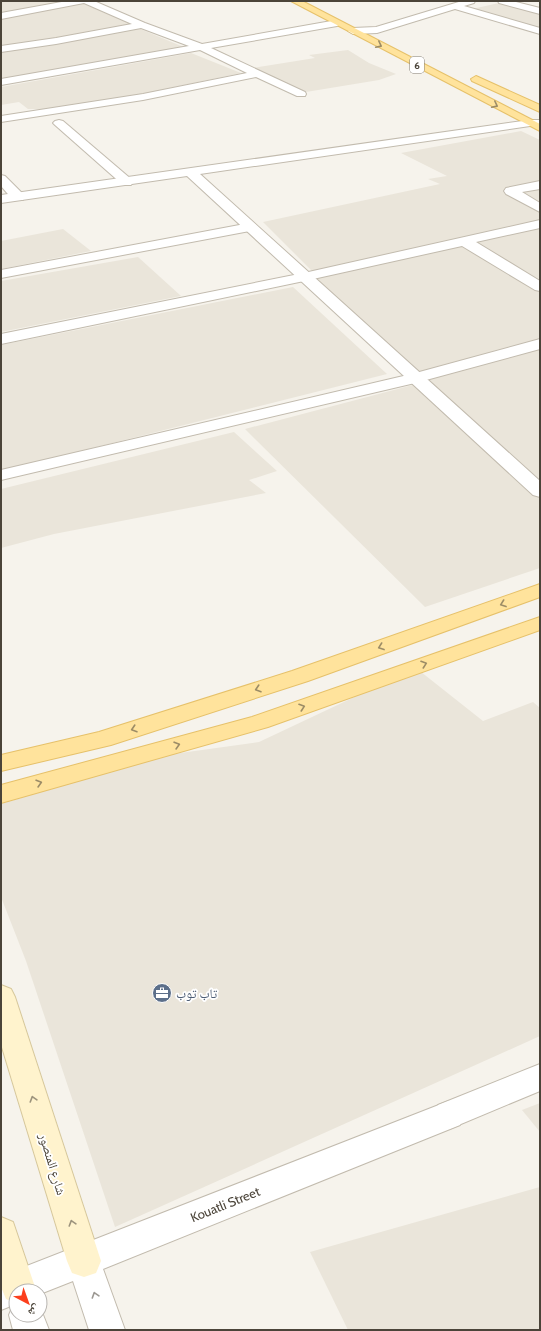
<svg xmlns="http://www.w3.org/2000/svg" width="541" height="1331" font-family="Cabin,'Noto Naskh Arabic',sans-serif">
  <rect width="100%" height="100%" fill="#f6f3ec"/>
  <g fill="#eae5da">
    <path d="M1 1H76L1 14Z"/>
    <path d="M82 3 131 24 53 39 1 47V18Z"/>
    <path d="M499 3 540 14V28L472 9Z"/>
    <path d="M138 28 186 48 1 82V51Z"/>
    <path d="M348 50 369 63 396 74 379 80 306 92 247 69 315 58 309 55Z"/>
    <path d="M191 53 241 73 137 95 44 109H28L19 102 1 105V87Z"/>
    <path d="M521 131 540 140V222L313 272 263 222 440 184 428 179 447 176 401 153Z"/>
    <path d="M540 227V568L425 607 245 429 428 381 313 277Z"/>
    <path d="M63 229 91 251 1 269V241Z"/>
    <path d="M138 257 181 296 1 332V281Z"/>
    <path d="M293 287 387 374 1 471V345Z"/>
    <path d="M234 432 277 471 249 480 266 493 54 534 1 548V489Z"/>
    <path d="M416 668 483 721 533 702 540 708V1036L115 1227 26 961 1 897V804L166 755 259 742Z"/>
    <path d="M540 1103V1132L522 1110Z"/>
    <path d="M540 1187V1330H348L310 1252Z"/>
  </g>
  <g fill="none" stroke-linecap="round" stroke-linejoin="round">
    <g stroke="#c2bbae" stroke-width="2">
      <g id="minor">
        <path d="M67 1H94L145 23 202 44 337 20 342 23 337 26 211 48 305 92 306 94 305 96H297L256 77 143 100 1 122V116L143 94 247 73 200 50 1 85V79L189 46 141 28 56 44 1 52V46L56 38 132 24 84 3 1 19V13Z"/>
        <path d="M462 1H475L474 3 464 6 540 28V34L455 9 377 33 353 34 348 31 353 28 376 27Z"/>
        <path d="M498 1H512L540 8V14L499 3Z"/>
        <path d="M59 120 63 121 131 179 133 182 131 185H123L55 125 53 123 55 121Z"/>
        <path d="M1 175 5 176 23 194 24 197 23 200H13L1 186Z"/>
        <path d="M540 181V189L522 192 540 203V212L506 194 504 191 506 188Z"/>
        <path d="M540 220V228L476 242 540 281V291L535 290 462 246 304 281 1 344V334L304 273Z"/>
        <path d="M250 223 255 224 257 227 255 230 1 278V270Z"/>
        <path d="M540 339V349L415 383 1 480V470L412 374Z"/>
        <path d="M540 1064V1091L449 1129 438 1125 434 1115 438 1105Z"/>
        <path d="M16 1302V1315H40V1307L49 1330H13L9 1315 14 1303Z"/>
      </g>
    </g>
    <g stroke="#c2bbae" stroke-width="2">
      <g id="tertiary">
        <path d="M530 120H540V126H530L200 174 540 481V497L533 495 187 176 1 203V195Z"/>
        <path d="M449 1101 460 1105 464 1115 460 1125 103 1269 125 1330H89L73 1281 40 1294V1291H16V1304L1 1310V1276Z"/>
      </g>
    </g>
    <g stroke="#d6c79b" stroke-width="2">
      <g id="secondary">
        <path d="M1 985 11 989 15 997 101 1261 96 1273 84 1277 72 1273 67 1261 1 1044Z"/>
        <path d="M1 1217 13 1222 35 1287 33 1291H16V1303L6 1299 1 1287Z"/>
      </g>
    </g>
    <g stroke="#e6c16a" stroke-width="2">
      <g id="primary">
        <path d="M291 1H302L540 124V131Z"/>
        <path d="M476 76 540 105V112L472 81 471 79Z"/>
        <path d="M540 584V597L308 681 111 745 1 771V755L99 732 292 671Z"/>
        <path d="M540 617V630L268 727 1 803V785L252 717Z"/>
      </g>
    </g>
    <use href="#minor" fill="#fff" fill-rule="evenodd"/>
    <use href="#tertiary" fill="#fff" fill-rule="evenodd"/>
    <use href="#secondary" fill="#fff3cd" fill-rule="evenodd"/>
    <use href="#primary" fill="#ffe39c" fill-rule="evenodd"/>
  </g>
  <defs><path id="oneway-chevron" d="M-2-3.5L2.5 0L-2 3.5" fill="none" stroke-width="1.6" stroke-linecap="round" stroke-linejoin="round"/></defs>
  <g stroke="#9c8c66">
    <use href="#oneway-chevron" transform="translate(379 45) rotate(27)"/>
    <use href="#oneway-chevron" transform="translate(495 105) rotate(27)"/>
    <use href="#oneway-chevron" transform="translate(503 604) rotate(160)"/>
    <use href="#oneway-chevron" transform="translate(381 647) rotate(160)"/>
    <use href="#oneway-chevron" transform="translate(424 664) rotate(-19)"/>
    <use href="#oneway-chevron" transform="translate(258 689) rotate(162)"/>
    <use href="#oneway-chevron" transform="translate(302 707) rotate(-19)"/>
    <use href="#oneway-chevron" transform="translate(134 729) rotate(162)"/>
    <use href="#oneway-chevron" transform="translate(177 745) rotate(-16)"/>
    <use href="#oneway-chevron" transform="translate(39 783) rotate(-16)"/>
  </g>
  <g stroke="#9c937c">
    <use href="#oneway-chevron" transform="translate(33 1099) rotate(-107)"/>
    <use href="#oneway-chevron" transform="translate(72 1223) rotate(-107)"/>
  </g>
  <use stroke="#9c9892" href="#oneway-chevron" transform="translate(95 1295) rotate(-108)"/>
  <defs>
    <g id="office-disc" transform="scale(1)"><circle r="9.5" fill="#5c6f8a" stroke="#fff"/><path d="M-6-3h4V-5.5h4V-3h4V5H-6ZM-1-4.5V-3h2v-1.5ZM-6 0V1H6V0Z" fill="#fff"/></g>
  </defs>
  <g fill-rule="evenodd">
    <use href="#office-disc" x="162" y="993"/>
  </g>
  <g text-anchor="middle" stroke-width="3.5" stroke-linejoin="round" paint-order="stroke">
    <rect fill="#fff" stroke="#817c74" stroke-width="1" x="410" y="57" width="14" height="16" rx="3"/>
    <g font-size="10" font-weight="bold" fill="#4b4439">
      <text x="417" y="69">6</text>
    </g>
    <g font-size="13" fill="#4e5e75" stroke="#fff" text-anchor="start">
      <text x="176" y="998">تاب توب</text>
    </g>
    <g font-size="13" fill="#4b4439" stroke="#fff">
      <text transform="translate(53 1164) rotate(73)" y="5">شارع المنصور</text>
      <text transform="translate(225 1204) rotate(-22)" y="5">Kouatli Street</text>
    </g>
  </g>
  <rect width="541" height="1331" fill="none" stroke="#4b4439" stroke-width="4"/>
  <g transform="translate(28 1303) rotate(139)"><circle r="19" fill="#ffffff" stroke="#b7b4b0"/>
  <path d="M0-3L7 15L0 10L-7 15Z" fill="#fc3f1d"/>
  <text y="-6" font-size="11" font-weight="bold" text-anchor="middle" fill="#4b4439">ش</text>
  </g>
</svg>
